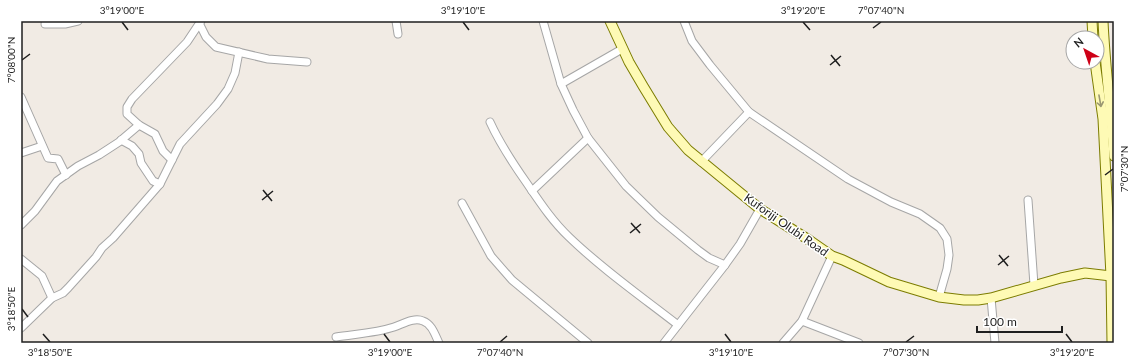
<svg xmlns="http://www.w3.org/2000/svg" width="1135" height="364" font-family="Lato,sans-serif">
  <rect width="100%" height="100%" fill="#f1ebe4"/>
  <g fill="none" stroke-linecap="round" stroke-linejoin="round">
    <g stroke="#a6a6a6" stroke-width="9">
      <g id="street">
        <path d="M396 21 398 34"/>
        <path d="M543 21 561 84 573 110 588 138 626 186 658 217 698 250 709 258 725 265"/>
        <path d="M684 21 692 41 710 65 749 112 848 179 891 202 920 214 940 228 947 239 949 255 947 269 939 297"/>
        <path d="M45 24H65L78 21"/>
        <path d="M200 25 206 37 216 47 268 59 307 62"/>
        <path d="M561 84 622 49"/>
        <path d="M21 97 48 158 58 159 66 175"/>
        <path d="M490 122C500 144 512 162 526 182 539 201 552 221 569 237 602 269 642 297 678 325"/>
        <path d="M121 140 132 146 139 154 141 163 153 181 160 184"/>
        <path d="M21 153 42 146"/>
        <path d="M172 160 163 151 155 134 139 125 127 114V107L132 99 187 42 201 21"/>
        <path d="M701 162 749 112"/>
        <path d="M532 191 588 138"/>
        <path d="M1028 200 1034 285"/>
        <path d="M462 203 491 256 512 280 588 343"/>
        <path d="M21 225 35 211 57 181 78 166 99 155 119 142 139 125"/>
        <path d="M21 259 42 276 52 298"/>
        <path d="M991 298 995 343"/>
        <path d="M802 321 859 343"/>
        <path d="M21 328 52 298 63 293 68 288 96 257 102 248 113 238 160 184 180 144 217 104 228 89 235 73 239 52"/>
        <path d="M336 337C355 334 376 333 394 327 403 324 414 317 423 321 432 324 435 335 439 343"/>
        <path d="M664 343 725 265 740 244 760 209"/>
        <path d="M783 343 802 321 832 256"/>
      </g>
    </g>
    <g stroke="#7c7c00" stroke-width="11">
      <g id="secondary">
        <path d="M610 21 629 62 643 86 668 127 688 150 760 209 809 240 832 256 843 260 889 282 939 297 964 300H978L991 298 1061 278 1085 273 1111 276"/>
        <path d="M1092 21 1093 38"/>
        <path d="M1103 21C1105 66 1111 111 1114 156"/>
        <path d="M1095 62 1103 119 1111 276 1112 343"/>
      </g>
    </g>
    <use href="#street" stroke="#fff" stroke-width="7"/>
    <use href="#secondary" stroke="#fefab5" stroke-width="9"/>
  </g>
  <defs><path id="oneway-shaft" d="M-6 0H5M1.5-3L5.5 0L1.5 3" fill="none" stroke-width="1.6" stroke-linecap="round" stroke-linejoin="round"/></defs>
  <use stroke="#9a9772" href="#oneway-shaft" transform="translate(1100 101) rotate(80)"/>
  <path fill="none" stroke="#1f1f1f" stroke-width="1.5" d="M122 22 128 30M463 22 469 30M803 22 810 30M873 28 881 22M831 55 840 66M22 60 30 54M830 65 841 56M1105 175 1113 169M263 190 272 201M262 200 273 191M631 223 640 233M630 233 641 224M999 255 1008 266M998 265 1009 256M22 309 28 317M43 334 50 342M384 334 390 342M725 334 731 342M1066 334 1072 342M500 342 507 336M906 342 914 336"/>
  <g text-anchor="middle" stroke-width="3" stroke-linejoin="round" paint-order="stroke">
    <g font-size="12" fill="#1f1f1f" stroke="#fff">
      <text transform="translate(786 225) rotate(35)" y="4">Kuforiji Olubi Road</text>
    </g>
  </g>
  <rect width="1135" height="364" fill="none" stroke="#ffffff" stroke-width="44"/>
  <g transform="translate(1085 50) rotate(320)"><circle r="19" fill="#ffffff" stroke="#a5a5a5"/>
  <path d="M0-3L7 15L0 10L-7 15Z" fill="#ce0017"/>
  <text y="-6" font-size="11" font-weight="bold" text-anchor="middle" fill="#1f1f1f">N</text>
  </g>
  <path d="M977 326v6h85v-6" fill="none" stroke="#1f1f1f" stroke-width="2"/>
  <text x="983" y="326" font-size="12" fill="#1f1f1f" stroke="#ffffff" stroke-width="3" paint-order="stroke">100 m</text>
  <rect x="22" y="22" width="1091" height="320" fill="none" stroke="#1f1f1f" stroke-width="1.5"/>
  <g font-size="10" text-anchor="middle" fill="#1f1f1f">
    <text x="122" y="14">3°19'00"E</text>
    <text x="463" y="14">3°19'10"E</text>
    <text x="803" y="14">3°19'20"E</text>
    <text x="881" y="14">7°07'40"N</text>
    <text transform="translate(11 60) rotate(-90)" y="4">7°08'00"N</text>
    <text transform="translate(1124 169) rotate(-90)" y="4">7°07'30"N</text>
    <text transform="translate(11 309) rotate(-90)" y="4">3°18'50"E</text>
    <text x="50" y="356">3°18'50"E</text>
    <text x="390" y="356">3°19'00"E</text>
    <text x="500" y="356">7°07'40"N</text>
    <text x="731" y="356">3°19'10"E</text>
    <text x="906" y="356">7°07'30"N</text>
    <text x="1072" y="356">3°19'20"E</text>
  </g>
</svg>
